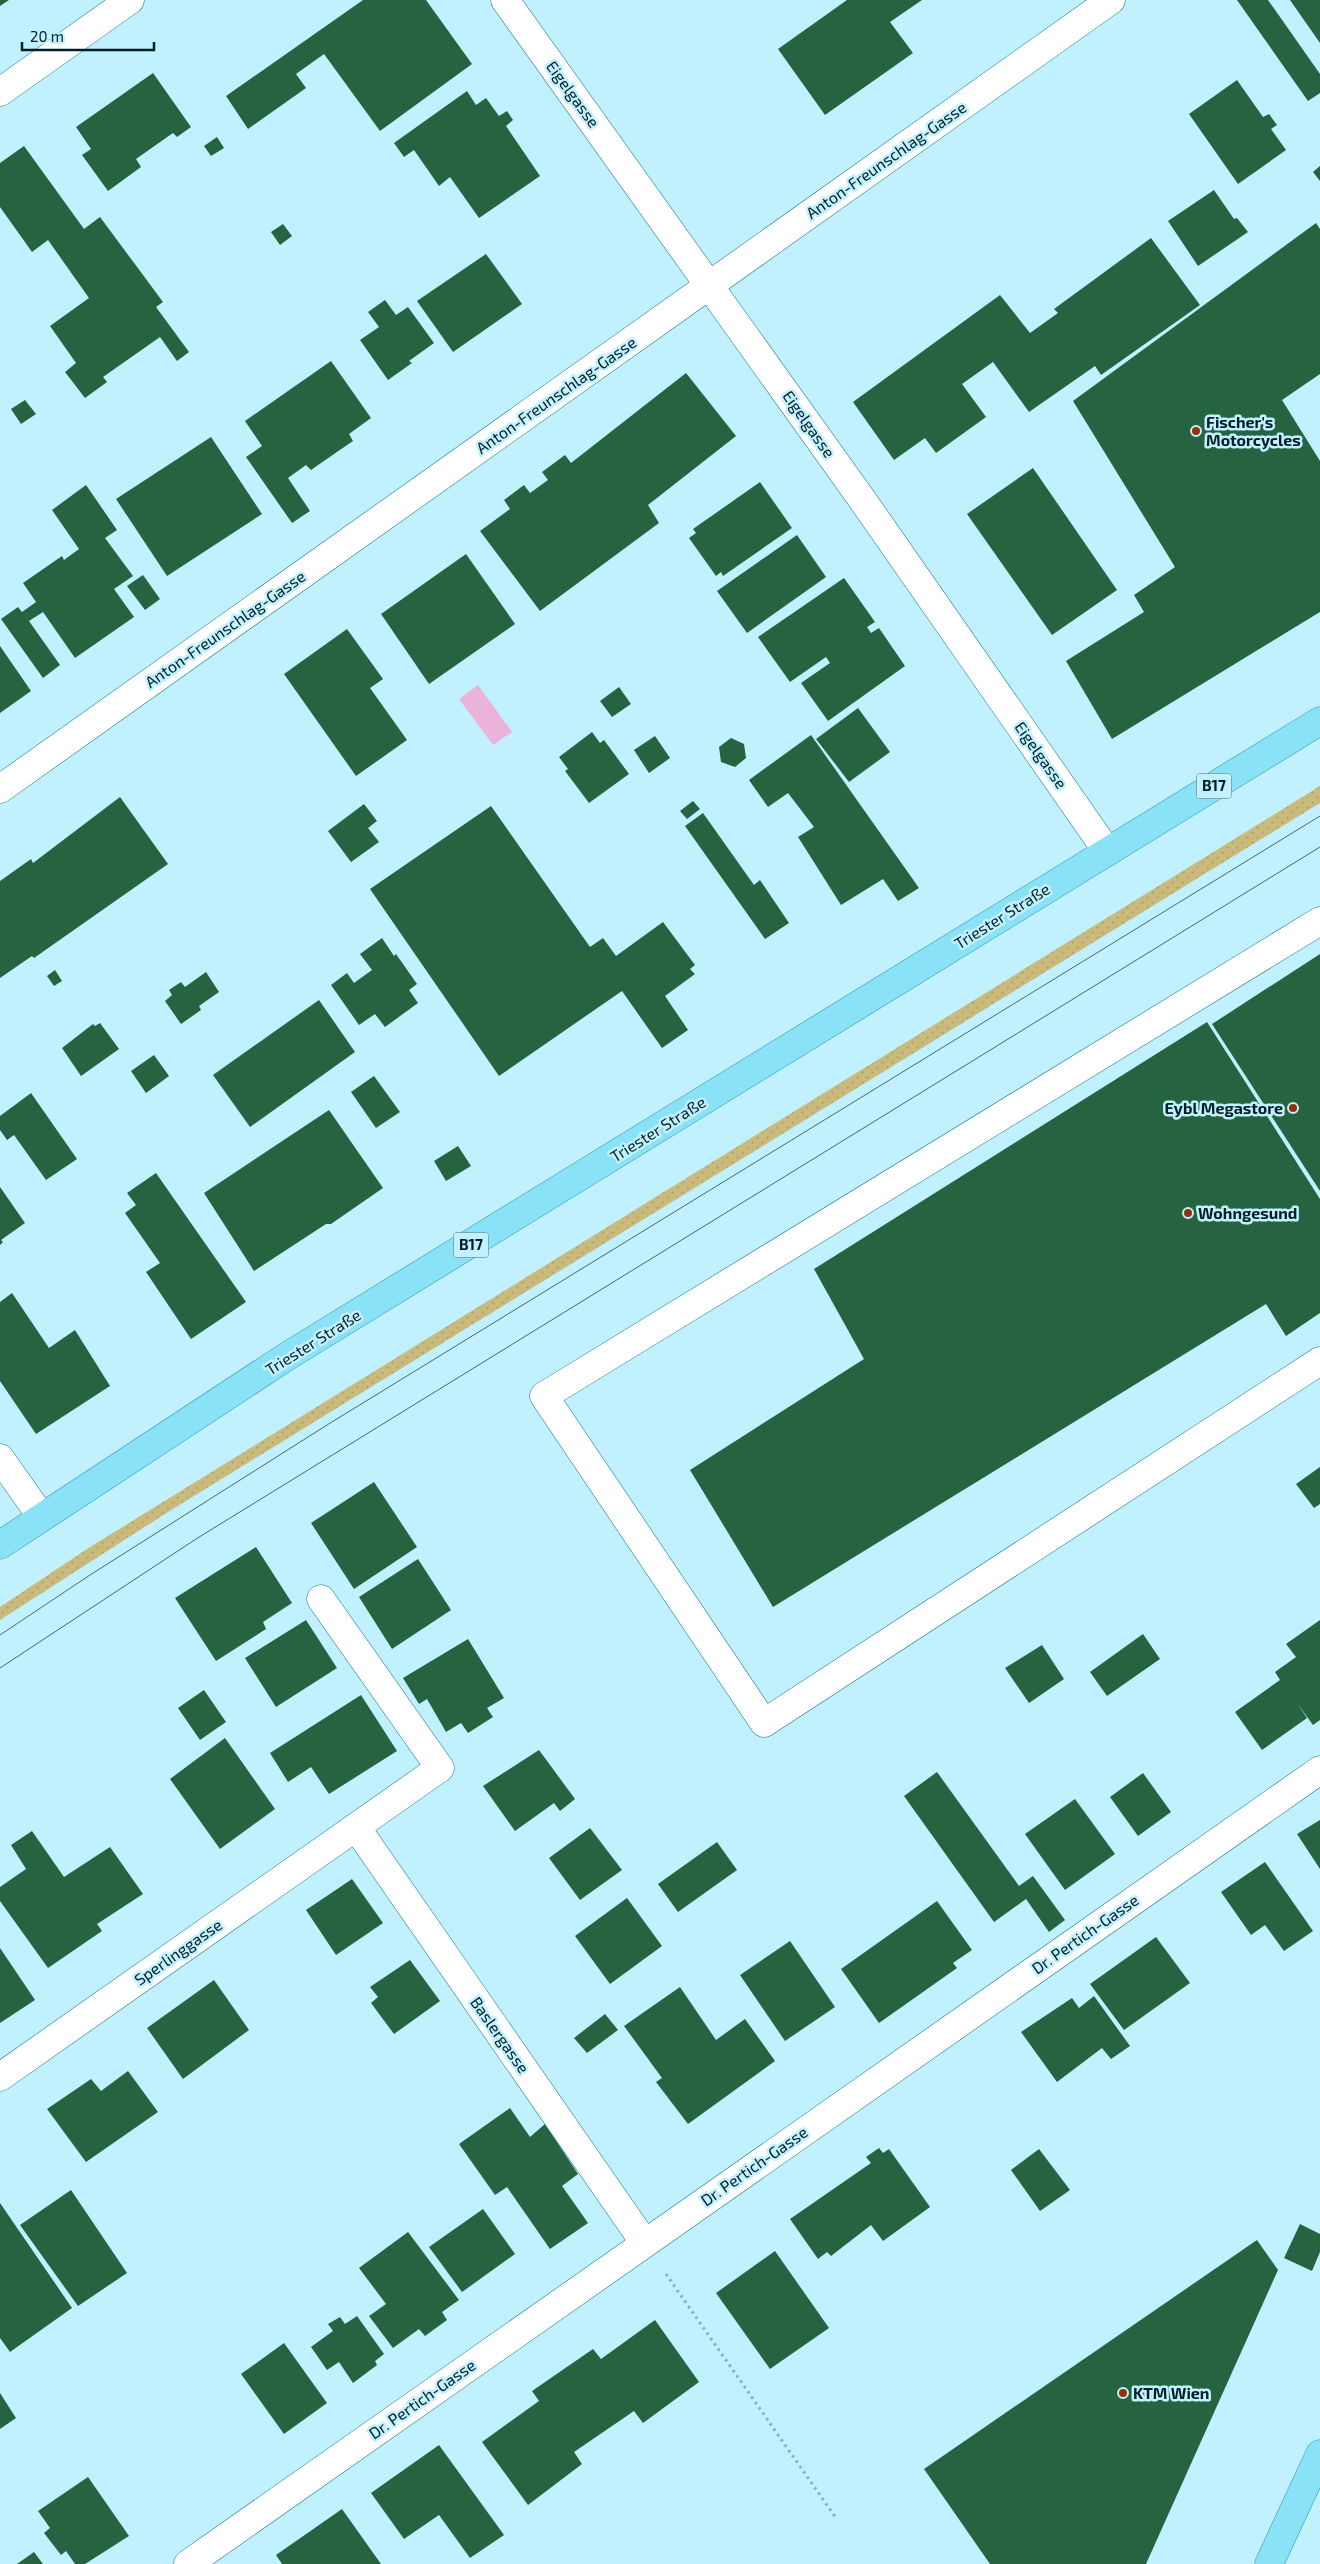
<svg xmlns="http://www.w3.org/2000/svg" width="1320" height="2564" font-family="'Exo 2',sans-serif">
  <defs>
    <pattern id="grass-dots" width="8" height="8" patternUnits="userSpaceOnUse" patternTransform="scale(1.25)"><rect width="8" height="8" fill="#cabb7c"/><path d="M2 2h.1M6 6h.1" fill="none" stroke="#aca06b" stroke-width="1.8" stroke-linecap="round"/></pattern>
  </defs>
  <rect width="100%" height="100%" fill="#c1f1fe"/>
  <path fill="url(#grass-dots)" d="M1320 786V803L168 1512 0 1620V1607L87 1549Z"/>
  <path fill="#ebb2dc" d="M478 685 512 732 493 745 459 699Z"/>
  <g fill="#266341">
    <path d="M0 0H9L0 6Z"/>
    <path d="M363 0H426L472 64 380 131 324 54 296 74 306 88 248 129 226 96Z"/>
    <path d="M847 0H922L890 22 913 53 825 115 778 49Z"/>
    <path d="M1237 0H1268L1320 74V93L1308 101Z"/>
    <path d="M1290 0H1320V43Z"/>
    <path d="M153 73 191 127 177 137 173 133 136 159 141 167 108 191 82 155 91 149 76 127Z"/>
    <path d="M1237 80 1263 117 1269 114 1277 125 1271 129 1286 150 1238 184 1189 114Z"/>
    <path d="M467 91 476 105 486 98 499 116 507 111 513 120 506 126 540 176 479 218 450 177 439 186 414 150 404 157 394 143Z"/>
    <path d="M217 137 224 148 211 156 204 146Z"/>
    <path d="M24 146 84 229 100 217 163 302 156 307 189 352 177 361 160 337 103 377 107 382 85 398 65 372 76 363 50 326 89 298 48 240 32 252 0 207V163Z"/>
    <path d="M1320 166V181L1313 172Z"/>
    <path d="M1214 190 1234 219 1237 218 1248 232 1198 266 1168 221Z"/>
    <path d="M1316 223 1320 229V374L1282 400 1320 461V612L1112 739 1066 661 1144 612 1134 595 1175 567 1073 401Z"/>
    <path d="M283 224 292 236 280 245 271 232Z"/>
    <path d="M1151 238 1200 305 1101 375 1095 366 1029 412 993 362 962 384 986 417 936 453 925 438 894 460 853 402 1000 295 1030 333 1058 313 1054 309Z"/>
    <path d="M486 254 522 304 453 352 417 301Z"/>
    <path d="M385 300 396 315 408 307 434 343 409 361 412 363 388 380 360 340 379 327 368 312Z"/>
    <path d="M331 361 371 418 349 434 353 441 334 454 311 470 306 465 288 478 310 511 292 523 246 457 262 446 245 421Z"/>
    <path d="M686 373 736 436 648 505 659 523 540 611 480 531 510 509 504 500 524 485 530 493 548 480 542 472 565 455 571 463Z"/>
    <path d="M25 400 36 414 21 424 11 409Z"/>
    <path d="M211 437 262 514 167 576 116 499Z"/>
    <path d="M1033 468 1117 590 1052 635 967 514Z"/>
    <path d="M760 482 792 528 723 576 721 572 716 576 689 538 696 533 693 529Z"/>
    <path d="M86 485 117 530 105 538 133 576 114 589 134 617 75 658 43 612 29 621 60 665 43 678 1 619 18 607 22 612 36 602 23 583 62 556 64 560 79 549 52 510Z"/>
    <path d="M797 535 826 577 747 633 717 591Z"/>
    <path d="M466 554 515 624 429 684 381 614Z"/>
    <path d="M143 575 160 599 145 610 127 586Z"/>
    <path d="M844 578 875 622 867 627 871 633 879 628 905 666 828 721 801 683 830 663 826 657 790 682 758 637Z"/>
    <path d="M347 629 383 679 370 688 407 740 356 776 284 674Z"/>
    <path d="M0 646 31 691 0 713Z"/>
    <path d="M619 687 631 704 612 717 600 701Z"/>
    <path d="M858 708 890 752 849 782 816 739Z"/>
    <path d="M592 732 600 743 604 740 629 774 589 803 565 771 568 769 559 757Z"/>
    <path d="M811 735 919 888 898 901 883 879 841 905 798 837 814 827 788 793 768 807 749 780Z"/>
    <path d="M655 736 670 758 649 773 634 750Z"/>
    <path d="M731 738 744 744 746 758 735 767 721 762 719 747Z"/>
    <path d="M120 797 168 864 34 958 32 956 0 978V881L31 859 33 863Z"/>
    <path d="M693 801 700 809 687 819 680 811Z"/>
    <path d="M364 804 377 821 368 828 379 842 351 862 328 831Z"/>
    <path d="M491 806 590 947 603 938 616 956 663 922 695 965 690 969 695 974 665 996 688 1030 662 1048 622 991 499 1076 370 889Z"/>
    <path d="M703 813 754 885 760 880 789 923 765 939 685 826Z"/>
    <path d="M382 938 394 956 396 954 417 984 409 990 418 1003 385 1027 375 1014 359 1025 331 985 347 973 354 983 372 970 360 954Z"/>
    <path d="M1320 954V1191L1212 1024Z"/>
    <path d="M55 970 62 981 54 986 47 976Z"/>
    <path d="M206 972 219 992 199 1006 201 1010 181 1024 165 1001 172 995 169 990 181 982 185 987Z"/>
    <path d="M319 1000 355 1052 250 1127 213 1075Z"/>
    <path d="M1207 1022 1320 1199V1313L1286 1336 1266 1304 773 1607 690 1470 864 1359 814 1269Z"/>
    <path d="M100 1023 119 1049 81 1076 62 1048 93 1024 95 1026Z"/>
    <path d="M154 1055 169 1076 146 1093 131 1071Z"/>
    <path d="M374 1076 400 1112 376 1128 351 1092Z"/>
    <path d="M31 1093 77 1159 46 1180 14 1135 7 1140 0 1130V1116Z"/>
    <path d="M329 1110 383 1188 331 1224H326L254 1271 204 1193Z"/>
    <path d="M458 1146 471 1166 446 1181 434 1161Z"/>
    <path d="M156 1173 246 1302 191 1339 146 1272 160 1263 125 1213 136 1205 127 1193Z"/>
    <path d="M0 1187 25 1223 1 1240 3 1242 0 1245Z"/>
    <path d="M12 1293 49 1348 75 1330 110 1386 36 1434 0 1381V1302Z"/>
    <path d="M1320 1467V1504L1314 1508 1296 1484Z"/>
    <path d="M374 1482 417 1547 354 1589 311 1523Z"/>
    <path d="M256 1547 292 1603 263 1622 266 1629 216 1661 175 1598Z"/>
    <path d="M418 1559 451 1610 392 1649 359 1597Z"/>
    <path d="M306 1620 337 1668 276 1707 245 1658Z"/>
    <path d="M1320 1620V1720L1313 1725 1297 1703 1307 1718 1262 1750 1235 1712 1280 1680 1275 1672 1296 1657 1286 1644Z"/>
    <path d="M1143 1634 1160 1659 1107 1696 1090 1672Z"/>
    <path d="M468 1639 504 1698 487 1708 493 1717 468 1733 461 1723 446 1732 427 1699 419 1704 403 1678Z"/>
    <path d="M1042 1645 1064 1679 1029 1703 1005 1668Z"/>
    <path d="M204 1690 226 1722 200 1740 178 1708Z"/>
    <path d="M361 1695 397 1751 329 1794 311 1767 288 1782 270 1753Z"/>
    <path d="M225 1738 275 1809 220 1849 170 1779Z"/>
    <path d="M539 1750 575 1799 560 1811 554 1803 515 1831 483 1786Z"/>
    <path d="M937 1772 1019 1886 1033 1876 1065 1920 1049 1932 1026 1899 994 1922 904 1796Z"/>
    <path d="M1143 1773 1171 1812 1138 1836 1110 1797Z"/>
    <path d="M1075 1799 1115 1854 1065 1890 1025 1834Z"/>
    <path d="M1320 1820V1869L1297 1834Z"/>
    <path d="M590 1828 622 1870 580 1900 549 1858Z"/>
    <path d="M32 1831 64 1877 110 1847 143 1894 97 1924 102 1931 48 1968 0 1901V1887L26 1869 11 1845Z"/>
    <path d="M717 1842 737 1870 678 1912 658 1884Z"/>
    <path d="M1265 1862 1313 1931 1284 1951 1265 1925 1251 1935 1221 1892Z"/>
    <path d="M352 1879 383 1923 336 1955 306 1910Z"/>
    <path d="M627 1898 662 1946 610 1984 575 1936Z"/>
    <path d="M937 1901 972 1950 953 1963 957 1968 879 2023 841 1969Z"/>
    <path d="M1156 1937 1190 1983 1124 2030 1090 1984Z"/>
    <path d="M790 1941 835 2007 785 2041 740 1975Z"/>
    <path d="M0 1948 35 2000 0 2023Z"/>
    <path d="M410 1960 440 2001 394 2034 371 2003 378 1997 370 1987Z"/>
    <path d="M214 1980 249 2030 183 2079 147 2028Z"/>
    <path d="M680 1987 716 2040 745 2019 775 2061 688 2124 656 2082 662 2078 624 2026Z"/>
    <path d="M1094 1996 1130 2046 1111 2059 1102 2048 1057 2082 1021 2032 1072 1998 1079 2008Z"/>
    <path d="M605 2014 618 2030 587 2053 574 2038Z"/>
    <path d="M128 2071 158 2112 86 2162 47 2109 91 2079 101 2091Z"/>
    <path d="M510 2108 530 2137 545 2124 578 2174 562 2186 588 2223 550 2249 507 2187 495 2195 459 2144Z"/>
    <path d="M879 2148 883 2153 889 2149 930 2207 883 2241 871 2225 831 2256 827 2252 818 2259 790 2219 871 2163 866 2157Z"/>
    <path d="M1039 2149 1070 2190 1040 2211 1011 2170Z"/>
    <path d="M71 2190 127 2273 78 2306 20 2225Z"/>
    <path d="M0 2203 72 2308 10 2352 0 2338Z"/>
    <path d="M483 2209 515 2254 462 2292 429 2247Z"/>
    <path d="M1300 2224 1320 2234V2252L1312 2271 1284 2258Z"/>
    <path d="M408 2232 459 2300 442 2312 447 2320 425 2336 419 2329 393 2348 369 2316 386 2304 359 2268Z"/>
    <path d="M1257 2240 1278 2270 1146 2564H990L924 2469Z"/>
    <path d="M775 2251 829 2328 770 2369 716 2293Z"/>
    <path d="M357 2316 384 2354 375 2361 377 2365 353 2383 339 2362 327 2370 311 2347 333 2331 328 2324 340 2317 345 2324Z"/>
    <path d="M655 2320 699 2382 643 2423 634 2411 574 2452 582 2464 528 2505 482 2442 539 2401 532 2391 593 2349 601 2359Z"/>
    <path d="M284 2343 327 2403 284 2434 241 2374Z"/>
    <path d="M0 2393 16 2418 0 2429Z"/>
    <path d="M439 2445 504 2535 470 2558 439 2515 404 2539 371 2493Z"/>
    <path d="M88 2477 129 2536 85 2564H75L66 2551 61 2555 44 2533 50 2528 38 2511Z"/>
    <path d="M342 2509 381 2564H282L276 2555Z"/>
    <path d="M34 2552 43 2564H17Z"/>
  </g>
  <g fill="none" stroke-linecap="round" stroke-linejoin="round">
    <g stroke="#107488" stroke-width="29">
      <g id="minor">
        <path d="M505 0 866 505 1107 851"/>
        <path d="M0 92 130 0"/>
        <path d="M0 789 1111 0"/>
        <path d="M1320 921 544 1396 764 1723 1320 1361"/>
        <path d="M0 1458 41 1516"/>
        <path d="M356 1827 644 2242"/>
        <path d="M0 2077 440 1768 321 1599"/>
        <path d="M188 2564 1320 1770"/>
      </g>
    </g>
    <g stroke="#2791a8" stroke-width="29">
      <g id="major">
        <path d="M0 1545 286 1357 1320 721"/>
        <path d="M1269 2564 1320 2454"/>
      </g>
    </g>
    <path stroke="#86afba" stroke-width="3" stroke-dasharray="2.5 4" stroke-linecap="butt" d="M666 2274 836 2518"/>
    <use href="#minor" stroke="#fff" stroke-width="28"/>
    <use href="#major" stroke="#89e2f5" stroke-width="28"/>
    <g stroke="#466971" stroke-width="1">
      <path d="M0 1635 90 1575 327 1425 1320 816"/>
      <path d="M0 1668 196 1539 1320 847"/>
    </g>
  </g>
  <g fill="#973011" stroke="#c1f1fe" stroke-width="2">
    <circle cx="1196" cy="431" r="5"/>
    <circle cx="1293" cy="1108" r="5"/>
    <circle cx="1188" cy="1213" r="5"/>
    <circle cx="1123" cy="2393" r="5"/>
  </g>
  <g text-anchor="middle" stroke-width="5" stroke-linejoin="round" paint-order="stroke">
    <g fill="#c1f1fe" stroke="#3c5d65" stroke-width="1">
      <rect x="1196.5" y="773.5" width="35" height="25" rx="4"/>
      <rect x="453.5" y="1232.5" width="35" height="25" rx="4"/>
    </g>
    <g font-size="15" font-weight="bold" fill="#031e24">
      <text x="1214" y="791">B17</text>
      <text x="471" y="1250">B17</text>
    </g>
    <g font-size="16" fill="#031e24" stroke="#c1f1fe">
      <text transform="translate(573 94) rotate(54)" y="6">Eigelgasse</text>
      <text transform="translate(886 160) rotate(-35)" y="6">Anton-Freunschlag-Gasse</text>
      <text transform="translate(556 395) rotate(-35)" y="6">Anton-Freunschlag-Gasse</text>
      <text transform="translate(809 424) rotate(55)" y="6">Eigelgasse</text>
      <text transform="translate(225 629) rotate(-35)" y="6">Anton-Freunschlag-Gasse</text>
      <text transform="translate(1041 755) rotate(55)" y="6">Eigelgasse</text>
      <text transform="translate(1002 916) rotate(-32)" y="6">Triester Straße</text>
      <text transform="translate(658 1129) rotate(-32)" y="6">Triester Straße</text>
      <text transform="translate(313 1342) rotate(-32)" y="6">Triester Straße</text>
      <text transform="translate(1085 1934) rotate(-35)" y="6">Dr. Pertich-Gasse</text>
      <text transform="translate(178 1952) rotate(-35)" y="6">Sperlinggasse</text>
      <text transform="translate(500 2035) rotate(55)" y="6">Baslergasse</text>
      <text transform="translate(754 2166) rotate(-35)" y="6">Dr. Pertich-Gasse</text>
      <text transform="translate(422 2399) rotate(-35)" y="6">Dr. Pertich-Gasse</text>
    </g>
    <g font-size="16" font-weight="bold" fill="#031e24" stroke="#c1f1fe" text-anchor="start">
      <text x="1206" y="428">Fischer's<tspan x="1206" dy="18">Motorcycles</tspan></text>
      <text x="1283" y="1114" text-anchor="end">Eybl Megastore</text>
      <text x="1198" y="1219">Wohngesund</text>
      <text x="1133" y="2399">KTM Wien</text>
    </g>
  </g>
  <path d="M22 42v8h132v-8" fill="none" stroke="#031e24" stroke-width="2.5"/>
  <text x="30" y="42" font-size="15" fill="#031e24" stroke="#c1f1fe" stroke-width="4" paint-order="stroke">20 m</text>
</svg>
